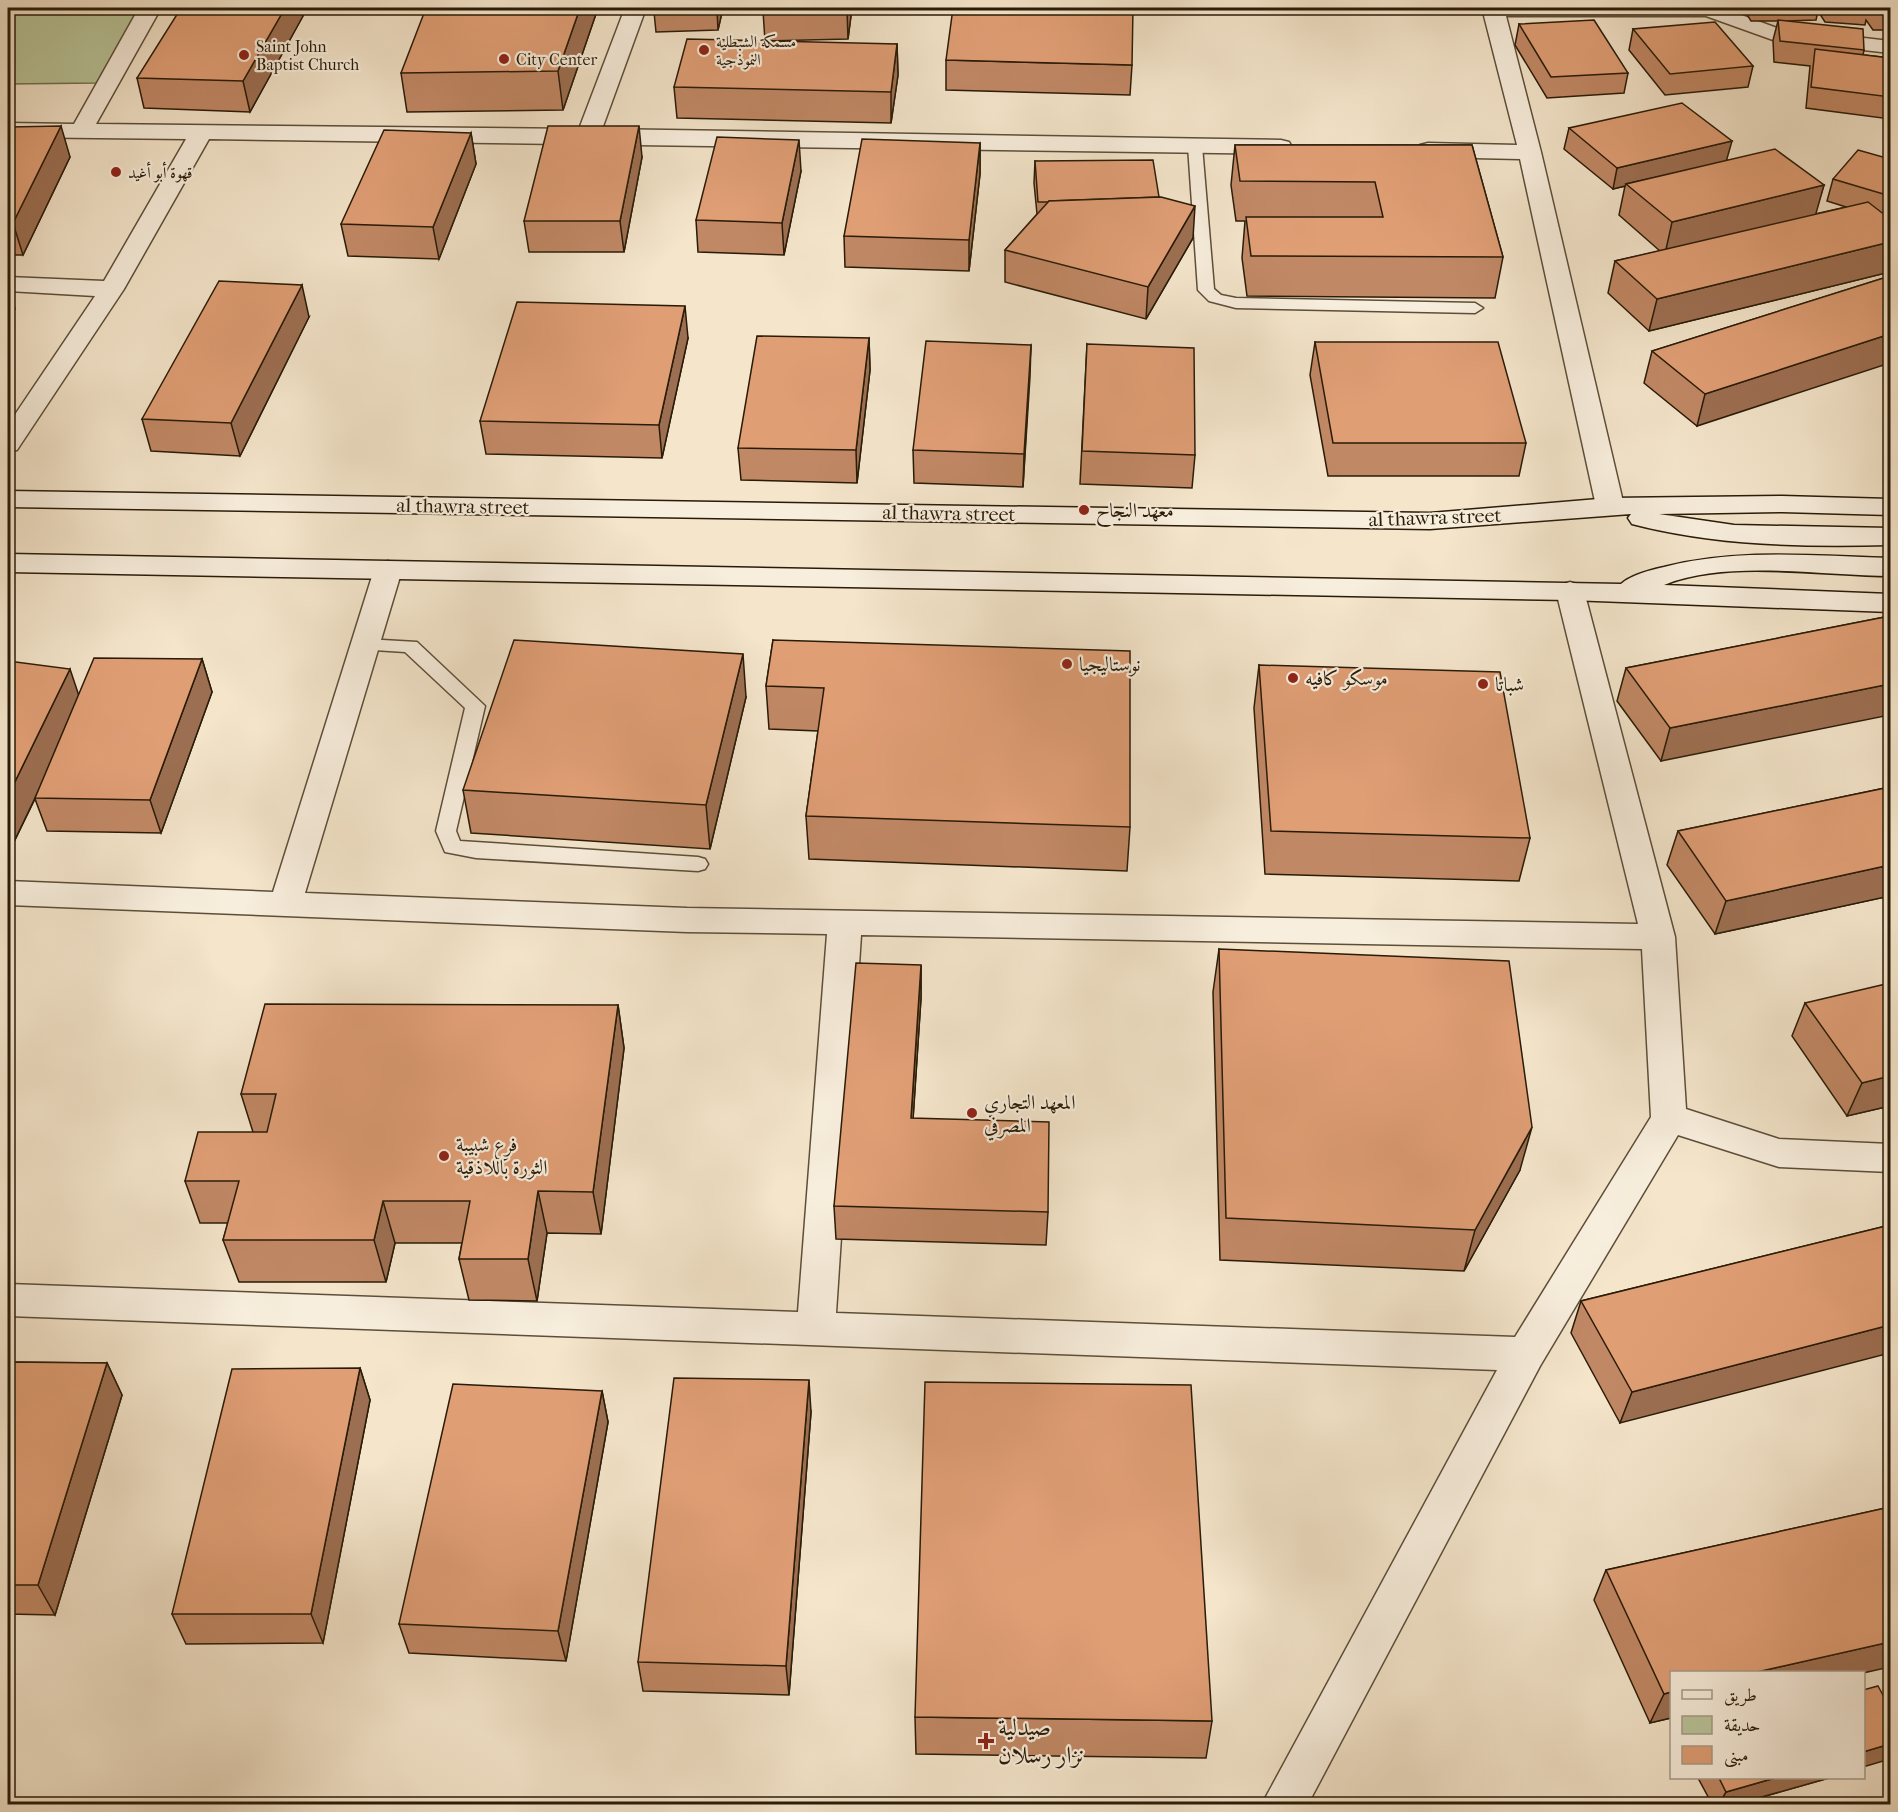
<svg xmlns="http://www.w3.org/2000/svg" width="1898" height="1812" font-family="'IM FELL French Canon',Amiri,serif">
  <rect width="100%" height="100%" fill="#f4e5cb"/>
  <filter id="stains"><feTurbulence type="fractalNoise" baseFrequency=".00333" numOctaves="4"/><feColorMatrix values="0 0 0 0 .2 0 0 0 0 .09 0 0 0 0 .02 0 0 0 .5 -.17"/></filter>
  <radialGradient id="worn" r=".72"><stop offset=".6" stop-color="#630" stop-opacity="0"/><stop offset="1" stop-color="#630" stop-opacity=".3"/></radialGradient>
  <path fill="#b9c59a" stroke="#717051" stroke-width="1.5" d="M8 8H147L97 83 8 84Z"/>
  <g fill="none" stroke-linecap="round" stroke-linejoin="round">
    <g stroke="#5c4e39" stroke-width="3">
      <g id="service">
        <path d="M1195 142 1202 146 1214 289 1221 295 1236 298 1475 303 1483 308 1475 313 1236 308 1209 301 1198 290 1188 146Z"/>
        <path d="M365 639 417 642 485 706 456 831 460 841 698 857 705 859 708 864 705 869 698 871 476 858 445 852 436 831 465 708 405 652 358 649 356 645 358 641Z"/>
      </g>
    </g>
    <g stroke="#5c4e39" stroke-width="3">
      <g id="minor">
        <path d="M139 8H161L96 124 579 129 625 8H646L602 129 1281 140 1289 142 1292 147 1289 152 1281 154 209 139 124 289 17 450 8 452V425L95 296 8 291V277L104 281 186 139 8 137V123L74 124Z"/>
        <path d="M1482 8H1722L1777 28 1890 41V53L1773 40 1706 16H1506L1541 152 1624 506 1620 512 1610 514 1600 512 1596 506 1520 159 1428 157 1420 155 1417 150 1420 145 1428 143 1517 145Z"/>
        <path d="M388 561 398 564 402 570 305 893 687 908 1638 924 1556 591 1560 585 1570 582 1580 585 1584 591 1675 937 1686 1109 1779 1139 1890 1144V1172L1779 1167 1678 1135 1540 1366 1308 1804H1262L1497 1370 8 1316V1284L798 1312 827 934 687 932 8 905V881L273 892 374 570 378 564ZM861 935 1642 949 1651 1117 1515 1337 836 1313Z"/>
      </g>
    </g>
    <g stroke="#291b08" stroke-width="3">
      <g id="secondary">
        <path d="M8 491 1430 513 1610 498 1782 496 1890 499V515L1782 512 1659 514 1734 525 1890 528V545C1803 547 1717 546 1632 524L1628 518 1631 514 1430 529 8 507Z"/>
        <path d="M8 554 1621 584C1631 575 1650 570 1664 567 1738 548 1814 556 1890 558V576C1823 576 1727 559 1664 585L1890 594V612L1570 600 8 572Z"/>
      </g>
    </g>
    <use href="#service" fill="#f8eedd" fill-rule="evenodd"/>
    <use href="#minor" fill="#f8eedd" fill-rule="evenodd"/>
    <use href="#secondary" fill="#f8eedd" fill-rule="evenodd"/>
  </g>
  <g fill="#c18865" stroke="#291b08" stroke-width="1.5">
    <path d="M598 8 563 110 407 112 401 73Z"/>
    <path d="M723 8 718 30 656 32 654 12Z"/>
    <path d="M852 8 848 39 765 41 763 11Z"/>
    <path d="M1743 8H1890V30H1873L1866 20 1865 25 1825 22 1818 11 1816 20 1786 21 1864 50 1863 55 1890 58V119L1806 108 1810 66 1774 62 1773 40 1778 21H1751Z"/>
    <path d="M303 16 250 112 144 108 137 78Z"/>
    <path d="M1519 24 1628 73 1624 93 1547 98 1515 45Z"/>
    <path d="M1633 29 1753 66 1748 87 1665 95 1629 50Z"/>
    <path d="M897 44 898 75 891 123 677 118 674 87Z"/>
    <path d="M946 60 1132 65 1130 95 946 90Z"/>
    <path d="M8 127 70 157 23 255H8Z"/>
    <path d="M1569 128 1727 160 1824 185 1815 214 1846 207 1827 201 1833 179 1890 159V272L1649 331 1608 293 1615 261 1660 251 1619 215 1625 186 1613 189 1564 149Z"/>
    <path d="M471 133 476 164 439 259 348 256 341 224Z"/>
    <path d="M1890 139V153L1887 152Z"/>
    <path d="M980 143V174L969 271 845 267 844 236Z"/>
    <path d="M1235 145H1472L1503 257 1495 298 1247 296 1242 258 1245 221H1236L1231 185Z"/>
    <path d="M642 157 624 252H529L524 221Z"/>
    <path d="M1035 161 1159 197 1193 238 1146 319 1005 282V250L1037 214 1034 183Z"/>
    <path d="M801 171 784 255 698 252 696 220Z"/>
    <path d="M1890 276 1697 426 1644 383 1652 351Z"/>
    <path d="M309 317 240 456 151 451 142 419Z"/>
    <path d="M688 338 662 458 486 454 480 421Z"/>
    <path d="M869 338 870 370 857 483 741 480 738 448Z"/>
    <path d="M1315 342 1526 443 1519 476H1328L1310 375Z"/>
    <path d="M1087 344 1195 455 1192 488 1080 484Z"/>
    <path d="M1031 345 1023 487 914 483 913 450Z"/>
    <path d="M1890 616 1661 761 1617 701 1626 668Z"/>
    <path d="M773 640 1130 827 1127 871 809 859 806 816 818 731 769 729 766 686Z"/>
    <path d="M202 659 212 692 161 833 47 831 35 799 12 846H8V661L78 694Z"/>
    <path d="M1259 665 1530 838 1519 881 1265 874 1254 708Z"/>
    <path d="M746 697 710 849 471 833 463 790Z"/>
    <path d="M1890 787V896L1715 934 1667 865 1678 831Z"/>
    <path d="M1219 949 1520 1170 1464 1271 1220 1260 1213 992Z"/>
    <path d="M921 965V998L913 1118 1048 1212 1046 1245 836 1239 834 1206Z"/>
    <path d="M1805 1003 1890 1106 1847 1116 1792 1036Z"/>
    <path d="M618 1005 624 1048 601 1234 547 1233 537 1301 469 1300 459 1259 462 1243H395L386 1282H239L223 1240 228 1223H200L185 1181 253 1132 241 1094Z"/>
    <path d="M1890 1225 1620 1423 1571 1333 1581 1301Z"/>
    <path d="M8 1362 107 1363 122 1395 55 1615 8 1614Z"/>
    <path d="M360 1368 370 1400 323 1643 186 1644 172 1614Z"/>
    <path d="M602 1391 608 1422 566 1661 409 1653 399 1624Z"/>
    <path d="M811 1412 789 1695 643 1691 638 1662Z"/>
    <path d="M1890 1507 1671 1718 1650 1723 1594 1600 1606 1570Z"/>
    <path d="M915 1717 1212 1721 1206 1758 916 1754Z"/>
    <path d="M1698 1778H1829L1737 1804H1712Z"/>
  </g>
  <g fill="#9d6f52" stroke="#291b08" stroke-width="1.5">
    <path d="M285 8H301L303 16 250 112 243 81Z"/>
    <path d="M580 8H598L563 110 558 71Z"/>
    <path d="M717 8H723L718 30 717 10Z"/>
    <path d="M848 8H852L848 39 847 10Z"/>
    <path d="M897 44 898 75 891 123V92Z"/>
    <path d="M61 126 70 157 23 255 13 223Z"/>
    <path d="M639 126 642 157 624 252 620 221Z"/>
    <path d="M471 133 476 164 439 259 433 227Z"/>
    <path d="M799 140 801 171 784 255 782 223Z"/>
    <path d="M1732 141 1726 162 1626 184 1625 186 1613 189 1617 168Z"/>
    <path d="M980 143V174L969 271V240Z"/>
    <path d="M1824 185 1815 217 1665 254 1672 222Z"/>
    <path d="M1195 206 1193 238 1146 319 1148 287Z"/>
    <path d="M1890 242V272L1649 331 1657 299Z"/>
    <path d="M302 285 309 317 240 456 231 423Z"/>
    <path d="M8 286 15 309 8 320Z"/>
    <path d="M685 306 688 338 662 458 659 425Z"/>
    <path d="M1890 334V363L1697 426 1705 394Z"/>
    <path d="M869 338 870 370 857 483 856 450Z"/>
    <path d="M1031 345 1030 377 1023 487 1024 454Z"/>
    <path d="M743 654 746 697 710 849 706 805Z"/>
    <path d="M202 659 212 692 161 833 150 800Z"/>
    <path d="M70 669 81 702 12 846 8 834V796Z"/>
    <path d="M1890 684V715L1661 761 1670 728Z"/>
    <path d="M1890 865V896L1715 934 1726 901Z"/>
    <path d="M921 965V998L911 1151V1118Z"/>
    <path d="M618 1005 624 1048 601 1234 593 1192Z"/>
    <path d="M1890 1076V1106L1847 1116 1862 1083Z"/>
    <path d="M1532 1127 1520 1170 1464 1271 1475 1230Z"/>
    <path d="M538 1191 547 1233 537 1301 528 1259Z"/>
    <path d="M383 1201 395 1243 386 1282 374 1240Z"/>
    <path d="M1890 1325V1353L1620 1423 1632 1392Z"/>
    <path d="M107 1363 122 1395 55 1615 38 1585Z"/>
    <path d="M360 1368 370 1400 323 1643 311 1614Z"/>
    <path d="M809 1380 811 1412 789 1695 786 1666Z"/>
    <path d="M602 1391 608 1422 566 1661 558 1631Z"/>
    <path d="M1890 1642V1667L1863 1673V1672H1757Z"/>
    <path d="M1671 1692V1718L1650 1723 1664 1694Z"/>
    <path d="M1890 1744V1759L1863 1767V1752Z"/>
    <path d="M1775 1778H1829L1737 1804H1719L1726 1792Z"/>
  </g>
  <g fill="#e09e75" stroke="#291b08" stroke-width="1.5">
    <path d="M181 8H285L243 81 137 78Z"/>
    <path d="M426 8H580L558 71 401 73Z"/>
    <path d="M655 8H717V10L654 12Z"/>
    <path d="M764 8H848L847 10 763 11Z"/>
    <path d="M953 8H1133L1132 65 946 60Z"/>
    <path d="M1825 8H1863L1868 14 1828 12Z"/>
    <path d="M1877 8H1890V10H1879Z"/>
    <path d="M1594 20 1628 73 1551 77 1519 24Z"/>
    <path d="M1778 20 1863 29 1864 50 1780 41Z"/>
    <path d="M1715 22 1753 66 1670 74 1633 29Z"/>
    <path d="M687 39 897 44 891 92 674 87Z"/>
    <path d="M1815 49 1890 58V97L1811 87Z"/>
    <path d="M1682 103 1732 141 1617 168 1569 128Z"/>
    <path d="M61 126 13 223H8V127Z"/>
    <path d="M548 126H639L620 221H524Z"/>
    <path d="M384 130 471 133 433 227 341 224Z"/>
    <path d="M717 137 799 140 782 223 696 220Z"/>
    <path d="M862 139 980 143 969 240 844 236Z"/>
    <path d="M1235 145H1472L1503 257 1251 256 1246 217H1383L1375 182 1240 181Z"/>
    <path d="M1775 149 1824 185 1672 222 1626 184Z"/>
    <path d="M1858 150 1890 159V196L1833 179Z"/>
    <path d="M1153 160 1159 197 1049 201 1048 202H1038L1035 161Z"/>
    <path d="M1161 197 1195 206 1148 287 1005 250 1049 201Z"/>
    <path d="M1868 202 1890 219V242L1657 299 1615 261Z"/>
    <path d="M1890 276V334L1705 394 1652 351Z"/>
    <path d="M219 281 302 285 231 423 142 419Z"/>
    <path d="M517 302 685 306 659 425 480 421Z"/>
    <path d="M757 336 869 338 856 450 738 448Z"/>
    <path d="M926 341 1031 345 1024 454 913 450Z"/>
    <path d="M1315 342H1498L1526 443H1333Z"/>
    <path d="M1087 344 1194 348 1195 455 1082 451Z"/>
    <path d="M1890 616V684L1670 728 1626 668Z"/>
    <path d="M514 640 743 654 706 805 463 790Z"/>
    <path d="M773 640 1130 651V827L806 816 824 688 766 686Z"/>
    <path d="M94 658 202 659 150 800 35 798Z"/>
    <path d="M8 661 70 669 8 796Z"/>
    <path d="M1259 665 1500 672 1530 838 1271 831Z"/>
    <path d="M1890 787V865L1726 901 1678 831Z"/>
    <path d="M1219 949 1509 961 1532 1127 1475 1230 1226 1218Z"/>
    <path d="M856 963 921 965 911 1118 1049 1122 1048 1212 834 1206Z"/>
    <path d="M1890 983V1076L1862 1083 1805 1003Z"/>
    <path d="M265 1004 618 1005 593 1192 538 1191 528 1259H459L470 1201H383L374 1240H223L239 1181H185L198 1132H267L276 1094H241Z"/>
    <path d="M1890 1225V1325L1632 1392 1581 1301Z"/>
    <path d="M8 1362 107 1363 38 1585H8Z"/>
    <path d="M360 1368 311 1614H172L232 1369Z"/>
    <path d="M674 1378 809 1380 786 1666 638 1662Z"/>
    <path d="M925 1382 1191 1385 1212 1721 915 1717Z"/>
    <path d="M453 1384 602 1391 558 1631 399 1624Z"/>
    <path d="M1890 1507V1642L1757 1672H1671V1692L1664 1694 1606 1570Z"/>
    <path d="M1878 1686 1890 1708V1744L1863 1752V1690Z"/>
    <path d="M1719 1778H1775L1726 1792Z"/>
  </g>
  <g fill="#8f2418" stroke="#f8eedd" stroke-width="2">
    <circle cx="704" cy="50" r="6"/>
    <circle cx="244" cy="55" r="6"/>
    <circle cx="504" cy="59" r="6"/>
    <circle cx="116" cy="172" r="6"/>
    <circle cx="1084" cy="510" r="6"/>
    <circle cx="1067" cy="664" r="6"/>
    <circle cx="1293" cy="678" r="6"/>
    <circle cx="1483" cy="684" r="6"/>
    <circle cx="972" cy="1113" r="6"/>
    <circle cx="444" cy="1156" r="6"/>
    <path d="M983 1732h6v6h6v6h-6v6h-6v-6h-6v-6h6z"/>
  </g>
  <g text-anchor="middle" stroke-width="4.5" stroke-linejoin="round" paint-order="stroke">
    <g font-size="16" fill="#291b08" stroke="#f8eedd" text-anchor="start">
      <text x="716" y="47">مسمكة الشبطلية<tspan x="716" dy="18">النموذجية</tspan></text>
      <text x="256" y="52">Saint John<tspan x="256" dy="18">Baptist Church</tspan></text>
      <text x="516" y="65">City Center</text>
      <text x="128" y="178">قهوة أبو أغيد</text>
    </g>
    <g font-size="20" fill="#291b08" stroke="#f8eedd">
      <text transform="translate(463 506) rotate(1)" y="7">al thawra street</text>
      <text transform="translate(949 513) rotate(1)" y="7">al thawra street</text>
      <text transform="translate(1435 517) rotate(-2)" y="7">al thawra street</text>
    </g>
    <g font-size="20" fill="#291b08" stroke="#f8eedd" text-anchor="start">
      <text x="1096" y="517">معهد النجاح</text>
      <text x="1079" y="671">نوستاليجيا</text>
      <text x="1305" y="685">موسكو كافيه</text>
      <text x="1495" y="691">شباتا</text>
      <text x="984" y="1109">المعهد التجاري<tspan x="984" dy="23">المصرفي</tspan></text>
      <text x="456" y="1151">فرع شبيبة<tspan x="456" dy="23">الثورة باللاذقية</tspan></text>
    </g>
    <g font-size="24" fill="#291b08" stroke="#f8eedd" text-anchor="start">
      <text x="998" y="1735">صيدلية<tspan x="998" dy="28">نزار رسلان</tspan></text>
    </g>
  </g>
  <rect width="1898" height="1812" fill="none" stroke="#f4e5cb" stroke-width="30"/>
  <rect x="9" y="9" width="1880" height="1794" fill="none" stroke="#291b08" stroke-width="3"/>
  <rect x="15" y="15" width="1868" height="1782" fill="none" stroke="#291b08" stroke-width="1.5"/>
  <rect x="1670" y="1671" width="195" height="108" fill="#f8eedd" stroke="#a59a88" stroke-width="1.5"/>
  <rect x="1682" y="1690" width="30" height="9" fill="#f8eedd" stroke="#a59a88" stroke-width="1.5"/>
  <text x="1724" y="1701" font-size="18" fill="#291b08">طريق</text>
  <rect x="1682" y="1716" width="30" height="18" fill="#b9c59a" stroke="#a59a88" stroke-width="1.5"/>
  <text x="1724" y="1731" font-size="18" fill="#291b08">حديقة</text>
  <rect x="1682" y="1746" width="30" height="18" fill="#e09e75" stroke="#a59a88" stroke-width="1.5"/>
  <text x="1724" y="1761" font-size="18" fill="#291b08">مبنى</text>
  <rect width="100%" height="100%" filter="url(#stains)"/>
  <rect width="100%" height="100%" fill="url(#worn)"/>
</svg>
